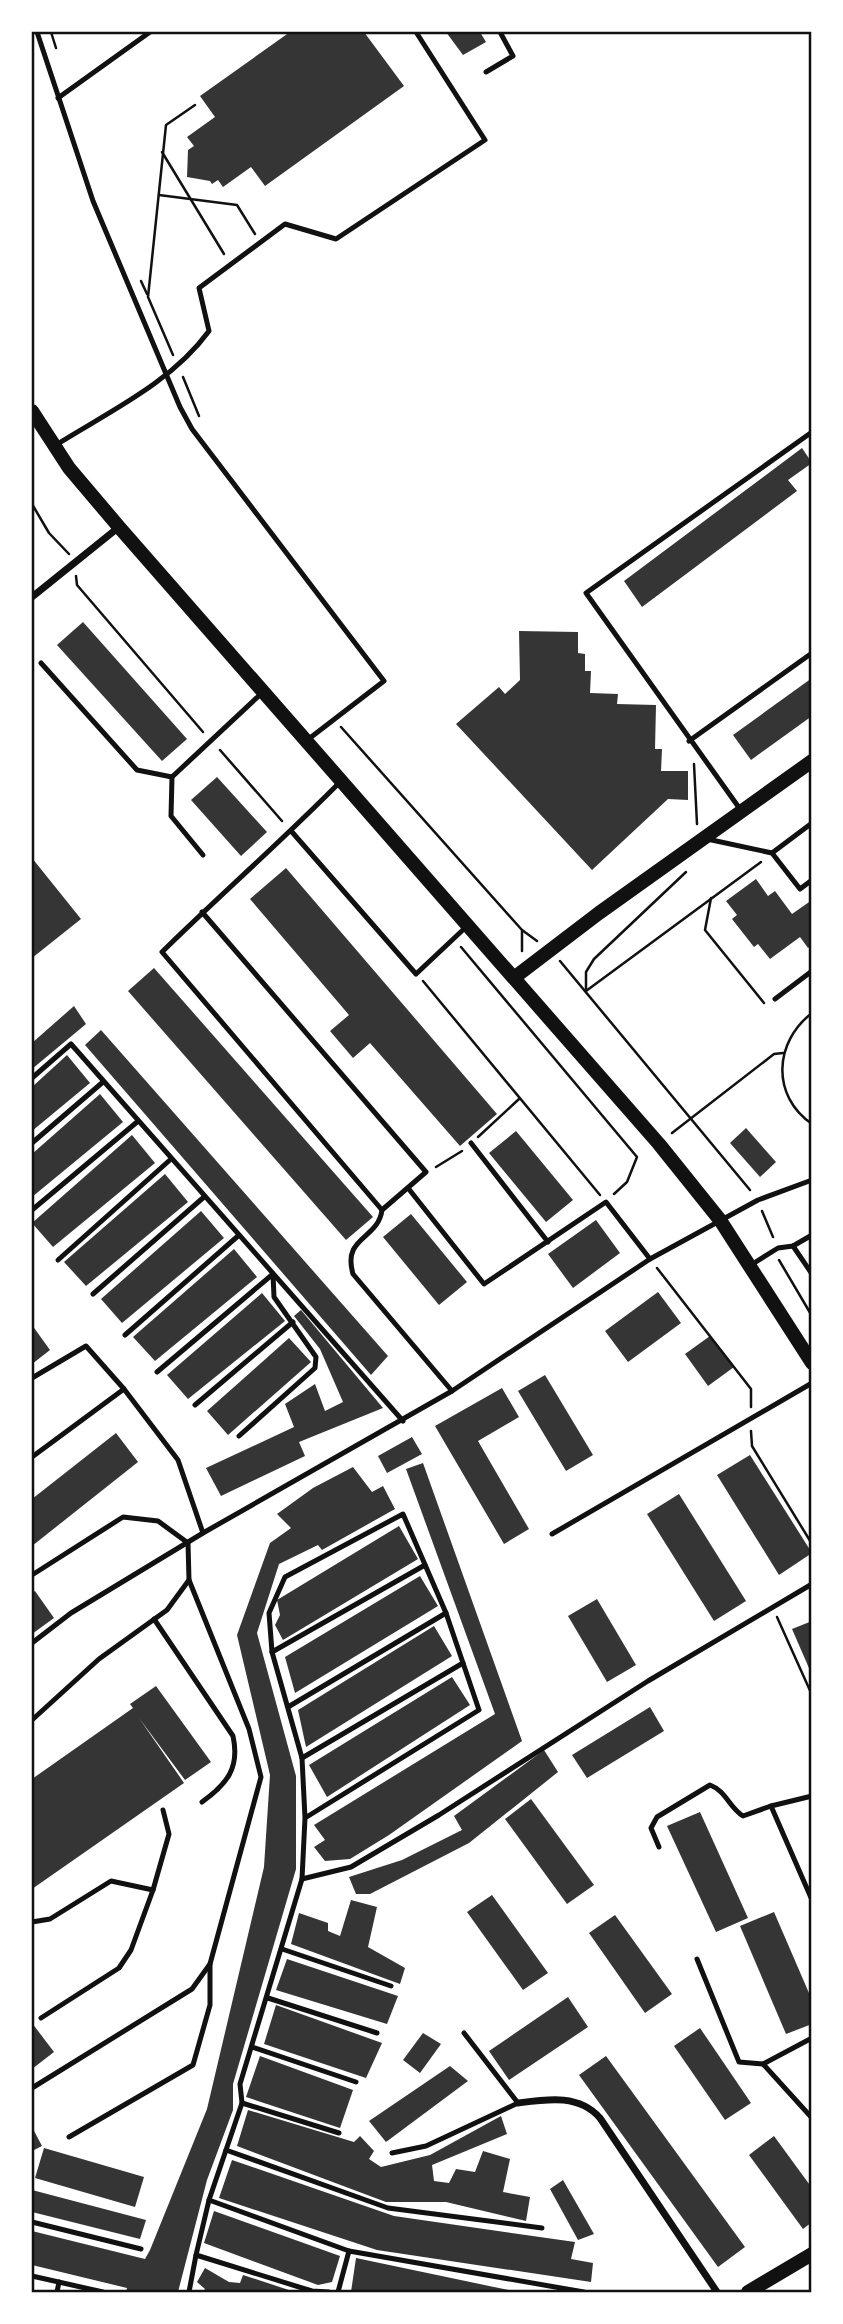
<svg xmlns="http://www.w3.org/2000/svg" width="843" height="2324" font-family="'Roboto Condensed',sans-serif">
  <rect width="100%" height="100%" fill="#fff"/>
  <g fill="#353535">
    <path d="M290 32H364L404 86 265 186 251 167 223 187 218 180 212 184 210 181 187 177 188 150 194 146 187 137 215 117 200 96Z"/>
    <path d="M446 32H480L486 42 463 55Z"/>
    <path d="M802 448 812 463 788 480 797 491 642 607 624 581Z"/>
    <path d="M83 622 187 739 162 761 57 645Z"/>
    <path d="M519 631 578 632V653L585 654V671H591L590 693 618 694 617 704 656 705 655 749H662L661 771H688V800L668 799 592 870 456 724 499 687 505 694 520 680Z"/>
    <path d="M812 678V716L751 760 733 735Z"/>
    <path d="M217 777 267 832 241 856 191 800Z"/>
    <path d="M32 858 81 919 32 958Z"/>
    <path d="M286 868 497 1114 460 1146 370 1043 353 1058 330 1031 349 1015 250 899Z"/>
    <path d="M756 879 768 896 775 891 792 914 812 900V945L808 948 800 937 770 959 758 944 754 947 732 919 737 915 726 901Z"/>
    <path d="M154 968 373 1217 346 1240 128 991Z"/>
    <path d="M74 1006 86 1024 32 1069V1043Z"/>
    <path d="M101 1030 388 1356 371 1375 85 1045Z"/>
    <path d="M67 1055 90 1083 32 1131V1087Z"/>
    <path d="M100 1094 123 1122 32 1197V1154Z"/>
    <path d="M746 1128 776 1162 760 1177 730 1143Z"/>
    <path d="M516 1131 573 1200 546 1222 489 1153Z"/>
    <path d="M132 1135 155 1163 53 1247 32 1223Z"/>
    <path d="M165 1174 188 1202 86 1286 64 1262Z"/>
    <path d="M201 1211 224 1238 122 1323 101 1299Z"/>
    <path d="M411 1214 467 1282 439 1305 383 1237Z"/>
    <path d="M596 1220 620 1253 573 1288 548 1254Z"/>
    <path d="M234 1249 257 1277 155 1361 133 1337Z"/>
    <path d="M658 1292 681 1323 628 1362 605 1331Z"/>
    <path d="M262 1293 285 1321 188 1399 167 1375Z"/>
    <path d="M301 1310 383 1408 299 1442 305 1456 221 1496 206 1468 294 1427 285 1404 315 1384 325 1411 343 1402 320 1349 294 1316Z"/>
    <path d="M32 1325 50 1350 32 1364Z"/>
    <path d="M710 1336 734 1367 708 1386 685 1354Z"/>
    <path d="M289 1338 311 1362 228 1435 207 1411Z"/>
    <path d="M545 1375 593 1455 566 1471 518 1391Z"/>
    <path d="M502 1388 519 1417 478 1441 529 1529 504 1544 435 1426Z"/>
    <path d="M116 1433 138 1462 32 1546V1499Z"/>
    <path d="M412 1437 422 1454 387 1473 378 1456Z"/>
    <path d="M750 1455 812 1553 779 1575 717 1475Z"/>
    <path d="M423 1463 522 1741 389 1835 350 1859 325 1861 314 1847 325 1840 314 1825 495 1714 406 1469Z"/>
    <path d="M353 1467 372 1492 383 1486 395 1509 322 1550 318 1545 279 1564 257 1633 296 1776V1869L233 2084V2110L207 2180 178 2292H126L127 2288 32 2265V2231L145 2259 150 2250 207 2109 264 1867 270 1775 237 1635 270 1543 291 1528 277 1514 313 1488Z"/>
    <path d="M679 1494 746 1601 714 1621 647 1514Z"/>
    <path d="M399 1526 418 1559 283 1640 275 1625 280 1615 277 1600Z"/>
    <path d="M420 1576 438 1606 295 1693 285 1657Z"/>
    <path d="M35 1591 54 1618 32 1634V1593Z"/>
    <path d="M597 1599 636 1665 607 1682 568 1616Z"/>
    <path d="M812 1621V1675L792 1629Z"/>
    <path d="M434 1626 452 1656 306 1747 298 1710Z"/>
    <path d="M452 1677 470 1705 327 1797 309 1765Z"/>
    <path d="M156 1686 211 1762 185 1780 139 1718 184 1783 32 1889V1779L133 1708 130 1704Z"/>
    <path d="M650 1707 664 1731 587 1778 572 1755Z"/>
    <path d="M544 1750 558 1772 469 1843 370 1894H356L349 1877 402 1860 462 1830 454 1816Z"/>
    <path d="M531 1799 594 1885 567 1904 505 1819Z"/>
    <path d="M700 1812 748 1918 716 1932 667 1826Z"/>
    <path d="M492 1895 548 1973 523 1990 467 1912Z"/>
    <path d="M351 1900 377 1907 368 1947 405 1968 400 1984 291 1944 299 1913 328 1923V1931L340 1936Z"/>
    <path d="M774 1912 812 2000V2024L786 2034 740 1926Z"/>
    <path d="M615 1915 672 1994 645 2013 589 1933Z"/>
    <path d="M287 1959 398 1996 387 2024 276 1990Z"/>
    <path d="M568 1997 588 2027 509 2080 489 2051Z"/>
    <path d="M276 2005 382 2043 366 2078 264 2044Z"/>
    <path d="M32 2023 54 2052 32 2069Z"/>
    <path d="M700 2028 751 2103 725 2120 674 2046Z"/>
    <path d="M423 2033 441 2044 420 2073 403 2060Z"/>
    <path d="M260 2056 353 2090 340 2128 246 2097Z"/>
    <path d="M606 2056 745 2247 718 2267 579 2075Z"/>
    <path d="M450 2066 468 2081 386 2142 369 2121Z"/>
    <path d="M248 2110 354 2142 360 2136 374 2151 369 2159 381 2167 430 2155 501 2116 507 2134 432 2165 434 2181 449 2183 456 2169 475 2172 483 2151 510 2159 503 2192 530 2197 526 2221 446 2202H386L237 2146Z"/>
    <path d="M32 2127 42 2146 32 2151Z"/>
    <path d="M774 2136 812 2188V2222L803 2229 749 2155Z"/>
    <path d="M44 2148 144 2177 135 2207 35 2178Z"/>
    <path d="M232 2160 394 2216 575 2242 571 2259 593 2263 591 2282 377 2250 219 2198Z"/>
    <path d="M563 2180 594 2234 578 2240 550 2189Z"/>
    <path d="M32 2190 146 2220 140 2239 32 2212Z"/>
    <path d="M214 2211 340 2256 332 2282 318 2285 204 2243Z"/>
    <path d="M356 2258 513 2291V2292H351Z"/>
    <path d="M205 2268 229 2282 240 2283 243 2275 295 2292H203L205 2289 197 2282Z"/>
  </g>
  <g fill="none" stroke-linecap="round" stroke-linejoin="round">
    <g stroke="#111" stroke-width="2.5">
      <path d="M51 32 56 48"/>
      <path d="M162 152 224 254"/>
      <path d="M159 195 237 205 255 234"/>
      <path d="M141 281 147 294"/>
      <path d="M173 355 148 297 166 125 195 105"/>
      <path d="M183 377 199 416"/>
      <path d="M32 504 49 533 69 554"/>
      <path d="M76 576 77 585 203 732"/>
      <path d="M341 727 522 930 537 941"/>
      <path d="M220 750 282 821"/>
      <path d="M694 764 697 824"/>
      <path d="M711 898 705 930 764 1003"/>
      <path d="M522 930V951"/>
      <path d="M461 947 637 1157 627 1182 614 1194"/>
      <path d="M560 961 750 1190"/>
      <path d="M423 981 600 1195"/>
      <path d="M586 991 761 862"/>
      <path d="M586 991V972L594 959 686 872"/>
      <path d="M812 1013C774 1042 771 1096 812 1124"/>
      <path d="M672 1133 774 1054 783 1053"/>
      <path d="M478 1137 519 1099"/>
      <path d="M436 1167 462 1151"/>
      <path d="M762 1211 773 1237"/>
      <path d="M779 1260 812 1316"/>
      <path d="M657 1268 751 1389V1407"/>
      <path d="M751 1431 752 1446 812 1544"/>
      <path d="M777 1617 812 1695"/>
    </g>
    <g stroke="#111" stroke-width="5">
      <path d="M37 32 93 201 180 407 192 429 384 681 306 741"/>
      <path d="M486 72 513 56 500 32"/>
      <path d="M58 98 150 32"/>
      <path d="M56 445C110 411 171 383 209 331L199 288 285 224 336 239 485 140 416 32"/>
      <path d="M41 663 137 770 172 777 263 692"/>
      <path d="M689 741 812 653"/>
      <path d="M172 777 171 816 203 855"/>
      <path d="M740 809 586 593 812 432"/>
      <path d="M292 832 416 974 466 927"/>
      <path d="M707 839 772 853 800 889 812 880"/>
      <path d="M772 853 812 823"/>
      <path d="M202 912 426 1172 382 1210 162 952C221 894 283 840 341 781"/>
      <path d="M775 999 812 971"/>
      <path d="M32 1078 71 1044 403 1421"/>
      <path d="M32 1143 103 1082"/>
      <path d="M471 1143 548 1242"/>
      <path d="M408 1188 484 1284 606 1202 650 1259"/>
      <path d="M32 1210 137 1122"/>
      <path d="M382 1210C378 1240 342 1236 353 1274L452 1391"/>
      <path d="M793 1246 812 1274"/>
      <path d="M58 1260 171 1159"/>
      <path d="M751 1265 778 1248 793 1246 812 1235"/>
      <path d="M93 1294 204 1197"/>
      <path d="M125 1335 238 1236"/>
      <path d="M157 1372 273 1274 274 1297 316 1357 315 1368 239 1436"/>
      <path d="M32 1378 86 1346 124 1389 178 1460 203 1533"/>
      <path d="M195 1405 293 1322"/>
      <path d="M32 1457 124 1389"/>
      <path d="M552 1534 812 1383"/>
      <path d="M32 1575 123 1517 158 1521 188 1543 189 1580 167 1610 99 1659 32 1720"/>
      <path d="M154 1619 233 1736C240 1768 227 1784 202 1802"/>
      <path d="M32 1643 71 1613 203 1533 452 1391 650 1259 758 1200 812 1180"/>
      <path d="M272 1652 425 1565"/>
      <path d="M288 1707 446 1613"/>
      <path d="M302 1758 463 1663"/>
      <path d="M812 1796 771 1806 812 1900"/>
      <path d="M305 1818 479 1710 446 1613 403 1514 285 1577 269 1613 272 1652 302 1758 305 1818 302 1879 240 2084 242 2103 209 2200 349 2251 584 2292"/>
      <path d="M659 1847 651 1828 657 1817 710 1785C726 1791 729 1807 743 1816L771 1806"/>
      <path d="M302 1879 351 1867 439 1815 648 1681 812 1584"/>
      <path d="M153 1890 169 1834 163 1810"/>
      <path d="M32 1922 50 1919 111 1881 153 1890 131 1950 119 1968 41 2018"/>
      <path d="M282 1949 391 1986"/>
      <path d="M697 1959 739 2062 763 2064 812 2038"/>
      <path d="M268 1998 377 2033"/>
      <path d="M252 2047 356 2082"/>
      <path d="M763 2064 812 2118"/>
      <path d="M32 2088 192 1989 210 1964 261 1777 249 1729 189 1580"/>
      <path d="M242 2103 339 2133"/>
      <path d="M69 2137 193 2065 210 2005V1964"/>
      <path d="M226 2150 388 2208 542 2228"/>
      <path d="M392 2153 426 2146 518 2103 464 2033"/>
      <path d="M32 2222 141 2249"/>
      <path d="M196 2255 209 2200"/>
      <path d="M32 2276 103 2292"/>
      <path d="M57 2292 59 2282"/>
      <path d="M189 2292 196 2255 312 2291 329 2292"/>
      <path d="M338 2292 349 2251"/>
    </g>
    <g stroke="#111" stroke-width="7">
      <path d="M32 597 119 527"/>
      <path d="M518 2103C548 2099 579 2094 600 2118L717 2292"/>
    </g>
    <g stroke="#111" stroke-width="14">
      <path d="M32 411 69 468 119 527 659 1144 720 1220 812 1363"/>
      <path d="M515 977 599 913 812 761"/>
      <path d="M748 2292 812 2254"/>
    </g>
  </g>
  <rect width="843" height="2324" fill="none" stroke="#ffffff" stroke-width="66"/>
  <rect x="33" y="33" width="777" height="2258" fill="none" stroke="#111" stroke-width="2.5"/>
</svg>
